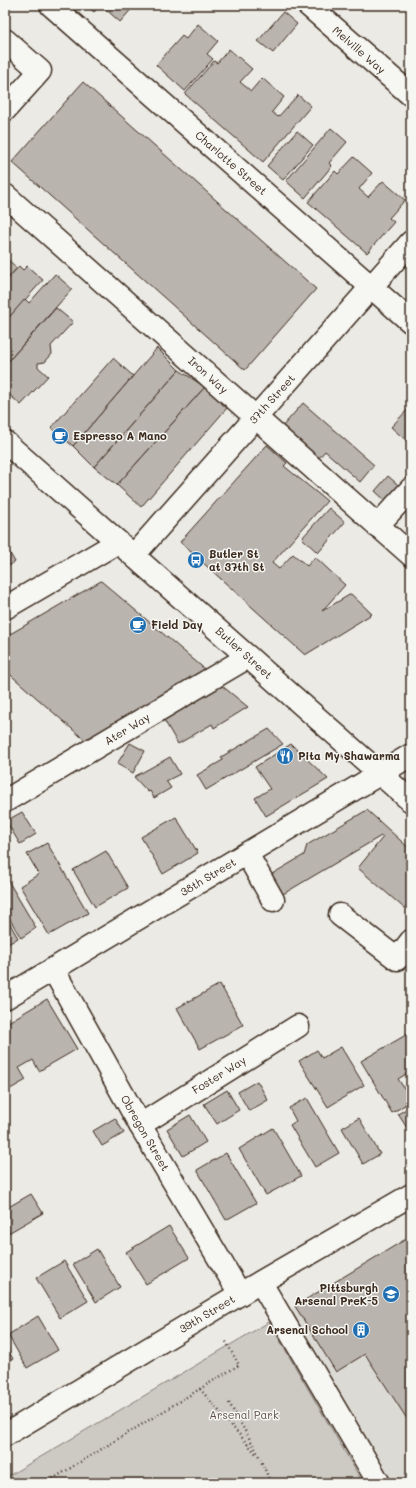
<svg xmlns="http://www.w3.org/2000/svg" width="416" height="1488" font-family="Mali,sans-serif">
  <rect width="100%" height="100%" fill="#ebeae5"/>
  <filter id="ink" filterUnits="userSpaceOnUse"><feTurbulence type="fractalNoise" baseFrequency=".025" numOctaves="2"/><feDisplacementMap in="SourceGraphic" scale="8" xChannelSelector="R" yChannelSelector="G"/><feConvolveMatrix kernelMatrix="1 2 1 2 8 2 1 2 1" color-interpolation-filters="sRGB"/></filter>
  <g filter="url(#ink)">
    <path fill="#dcdad4" d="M411 1236V1483H363L269 1322Z"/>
    <path fill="#cdcac4" stroke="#847a71" d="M269 1322 363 1483H5V1478Z"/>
    <g fill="#bab4ae" stroke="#3b2a1e">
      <path d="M86 5H100L94 12Z"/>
      <path d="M101 5H135L120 22Z"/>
      <path d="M283 12 297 24 273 53 258 41Z"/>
      <path d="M198 24 218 41 207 54 213 59 185 91 156 65 182 36 186 39Z"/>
      <path d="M229 49 252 69 240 82 251 91 262 78 284 97 272 112 278 117 298 95 311 106 263 162 185 94 214 61 217 63Z"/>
      <path d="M83 82 316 289 245 370 12 162Z"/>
      <path d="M331 128 347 142 329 163 332 166 305 198 286 181Z"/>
      <path d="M297 131 313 145 283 180 267 166Z"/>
      <path d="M354 157 372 173 359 189 368 197 383 181 405 200 389 218 394 222 367 253 308 202 335 171 338 174Z"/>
      <path d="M5 257 17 268 5 282Z"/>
      <path d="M19 266 23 270 27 266 43 280 5 322V282Z"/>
      <path d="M55 274 72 289 5 365V322L25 299 29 303Z"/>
      <path d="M56 308 73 322 51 346 52 354 45 362 38 363V367L48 376 21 405 5 391V365Z"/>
      <path d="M157 348 179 370 94 467 73 446Z"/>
      <path d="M113 358 133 376 73 446 51 428Z"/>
      <path d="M179 370 205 387 117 485 94 467Z"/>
      <path d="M205 387 227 408 141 507 117 485Z"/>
      <path d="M303 403 374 465 360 482 325 451 318 459 282 427Z"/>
      <path d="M411 406V445L391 427Z"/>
      <path d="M267 445 287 463 284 466 327 501 272 563 279 569 293 554 307 566 315 557 345 585 322 611 351 594 372 614 305 655 180 542Z"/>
      <path d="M388 476 404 490 390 505 375 491Z"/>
      <path d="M329 508 345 522 318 553 302 538Z"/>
      <path d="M5 545 15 562 5 568Z"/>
      <path d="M101 581 207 671 88 743 5 670V637Z"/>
      <path d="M221 685 248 707 214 728 212 724 178 744 164 720Z"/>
      <path d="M269 729 283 744 206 790 197 775 223 760 221 757Z"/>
      <path d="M130 743 145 751 133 773 117 764Z"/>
      <path d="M291 744 328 779 266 816 255 798 270 789 255 767Z"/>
      <path d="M170 757 180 774 166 781 171 788 154 798 150 791 148 792 134 777Z"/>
      <path d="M367 810 411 850V901L404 908 358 868 383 837 381 836 278 897 267 877 304 855 307 845Z"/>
      <path d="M22 812 36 834 20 844 6 821Z"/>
      <path d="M176 817 198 853 163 874 141 837Z"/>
      <path d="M47 843 88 913 49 935 20 886 39 874 27 854Z"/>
      <path d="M106 851 128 888 95 907 73 870Z"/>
      <path d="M7 879 36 928 21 938 5 911V880Z"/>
      <path d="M5 915 18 938 5 946Z"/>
      <path d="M220 984 243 1025 200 1049 177 1008Z"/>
      <path d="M47 999 77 1049 39 1071 33 1060 19 1068 26 1080 5 1092V1024Z"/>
      <path d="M411 1032V1071L398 1079 406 1091 411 1089V1101L392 1113 361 1061Z"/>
      <path d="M341 1047 364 1085 328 1107 299 1061 317 1050 322 1058Z"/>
      <path d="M257 1081 268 1100 249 1111 238 1092Z"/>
      <path d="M227 1090 239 1110 217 1124 204 1104Z"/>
      <path d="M307 1098 339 1153 315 1167 290 1125 296 1121 289 1108Z"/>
      <path d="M411 1106V1134L398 1114Z"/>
      <path d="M190 1115 206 1142 183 1156 167 1129Z"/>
      <path d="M115 1118 124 1133 102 1146 93 1131Z"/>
      <path d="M359 1118 380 1154 363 1164 342 1128Z"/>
      <path d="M273 1128 301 1176 266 1195 239 1149Z"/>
      <path d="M226 1153 256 1203 226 1220 197 1170Z"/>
      <path d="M31 1194 43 1213 5 1235V1209Z"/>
      <path d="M169 1226 189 1258 146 1284 126 1252Z"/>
      <path d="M411 1236V1425L365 1354 336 1372 295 1306Z"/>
      <path d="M97 1249 120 1287 96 1302 73 1264Z"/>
      <path d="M64 1261 88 1301 60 1318 36 1278Z"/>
      <path d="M38 1316 58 1350 27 1368 8 1335Z"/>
      <path d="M5 1345 13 1359 5 1363Z"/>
    </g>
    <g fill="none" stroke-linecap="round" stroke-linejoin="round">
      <g stroke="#3b2a1e" stroke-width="25">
        <g id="minor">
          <path d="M51 5 411 322"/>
          <path d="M308 5 411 95"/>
          <path d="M5 40 40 71 5 110"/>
          <path d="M5 195 411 555"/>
          <path d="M377 526 411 489"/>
          <path d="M134 555 411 242"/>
          <path d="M5 608 118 542"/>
          <path d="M5 801 248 657"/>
          <path d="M247 854 273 900"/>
          <path d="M340 915 397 959 411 941"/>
          <path d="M53 969 140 1125 240 1294"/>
          <path d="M5 998 411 755"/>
          <path d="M140 1125 298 1026"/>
          <path d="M261 1283 379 1483"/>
          <path d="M5 1435 240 1294 411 1195"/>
        </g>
      </g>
      <g stroke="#3b2a1e" stroke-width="25">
        <path id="major" d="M5 442 411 801"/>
      </g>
      <g stroke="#3b2a1e" stroke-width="2.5" stroke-dasharray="1 3" stroke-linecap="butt">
        <path d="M200 1389 257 1455"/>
        <path d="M229 1403 256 1450 271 1483"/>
        <path d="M46 1483 239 1365 225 1340"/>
      </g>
      <use href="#minor" stroke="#f6f6f2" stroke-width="22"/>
      <use href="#major" stroke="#f6f6f2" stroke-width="22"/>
    </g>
  </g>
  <defs>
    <g id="cafe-disc" transform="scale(0.9)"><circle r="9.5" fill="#1f6fb2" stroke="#f6f6f2"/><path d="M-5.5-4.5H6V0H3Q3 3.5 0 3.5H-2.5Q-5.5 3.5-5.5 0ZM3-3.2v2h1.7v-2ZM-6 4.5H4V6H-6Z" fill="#fff"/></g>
    <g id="bus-disc" transform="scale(0.9)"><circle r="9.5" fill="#1f6fb2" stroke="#f6f6f2"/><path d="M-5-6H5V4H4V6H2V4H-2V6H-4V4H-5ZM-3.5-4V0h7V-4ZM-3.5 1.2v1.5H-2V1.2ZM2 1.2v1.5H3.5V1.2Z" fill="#fff"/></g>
    <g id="restaurant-disc" transform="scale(0.9)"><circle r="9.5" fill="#1f6fb2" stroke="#f6f6f2"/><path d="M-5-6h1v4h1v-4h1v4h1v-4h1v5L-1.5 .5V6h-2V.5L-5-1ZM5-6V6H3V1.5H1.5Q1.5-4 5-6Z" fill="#fff"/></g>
    <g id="school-disc" transform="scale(0.9)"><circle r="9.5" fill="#1f6fb2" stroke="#f6f6f2"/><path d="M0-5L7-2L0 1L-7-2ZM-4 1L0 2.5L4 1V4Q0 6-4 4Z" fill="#fff"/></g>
    <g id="building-disc" transform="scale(0.9)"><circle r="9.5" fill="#1f6fb2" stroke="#f6f6f2"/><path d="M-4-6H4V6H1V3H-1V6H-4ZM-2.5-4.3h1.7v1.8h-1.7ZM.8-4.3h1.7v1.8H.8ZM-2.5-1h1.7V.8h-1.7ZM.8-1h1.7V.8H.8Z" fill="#fff"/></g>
  </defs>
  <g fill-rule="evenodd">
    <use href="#cafe-disc" x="60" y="436"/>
    <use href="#bus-disc" x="196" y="560"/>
    <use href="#cafe-disc" x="138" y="625"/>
    <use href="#restaurant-disc" x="285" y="756"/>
    <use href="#school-disc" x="391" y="1294"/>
    <use href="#building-disc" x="361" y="1330"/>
  </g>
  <g text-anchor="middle" stroke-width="3" stroke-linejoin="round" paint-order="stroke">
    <g font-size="11" fill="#3b2a1e" stroke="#f6f6f2">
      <text transform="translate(359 50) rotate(41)" y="4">Melville Way</text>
      <text transform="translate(231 163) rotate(41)" y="4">Charlotte Street</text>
      <text transform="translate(208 375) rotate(42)" y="4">Iron Way</text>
      <text transform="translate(272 399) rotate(-48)" y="4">37th Street</text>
      <text transform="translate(244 653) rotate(42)" y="4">Butler Street</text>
      <text transform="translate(127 729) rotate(-31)" y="4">Ater Way</text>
      <text transform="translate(208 877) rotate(-31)" y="4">38th Street</text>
      <text transform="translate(219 1075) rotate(-32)" y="4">Foster Way</text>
      <text transform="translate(145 1133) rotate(60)" y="4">Obregon Street</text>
      <text transform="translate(207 1314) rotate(-31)" y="4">39th Street</text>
    </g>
    <g font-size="11" font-weight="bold" fill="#3b2a1e" stroke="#f6f6f2" text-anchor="start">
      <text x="73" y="440">Espresso A Mano</text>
      <text x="209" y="558">Butler St<tspan x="209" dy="13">at 37th St</tspan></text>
      <text x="151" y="629">Field Day</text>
      <text x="298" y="760">Pita My Shawarma</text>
      <text x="378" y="1292" text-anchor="end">Pittsburgh<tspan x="378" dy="13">Arsenal PreK-5</tspan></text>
      <text x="348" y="1334" text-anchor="end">Arsenal School</text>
    </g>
    <g font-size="11" fill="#605248" stroke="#f6f6f2">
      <text x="244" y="1419">Arsenal Park</text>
    </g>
  </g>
  <rect width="416" height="1488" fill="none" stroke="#f6f6f2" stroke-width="20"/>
  <rect x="10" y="10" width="396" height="1468" fill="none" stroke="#3b2a1e" stroke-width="1.5" filter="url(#ink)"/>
</svg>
